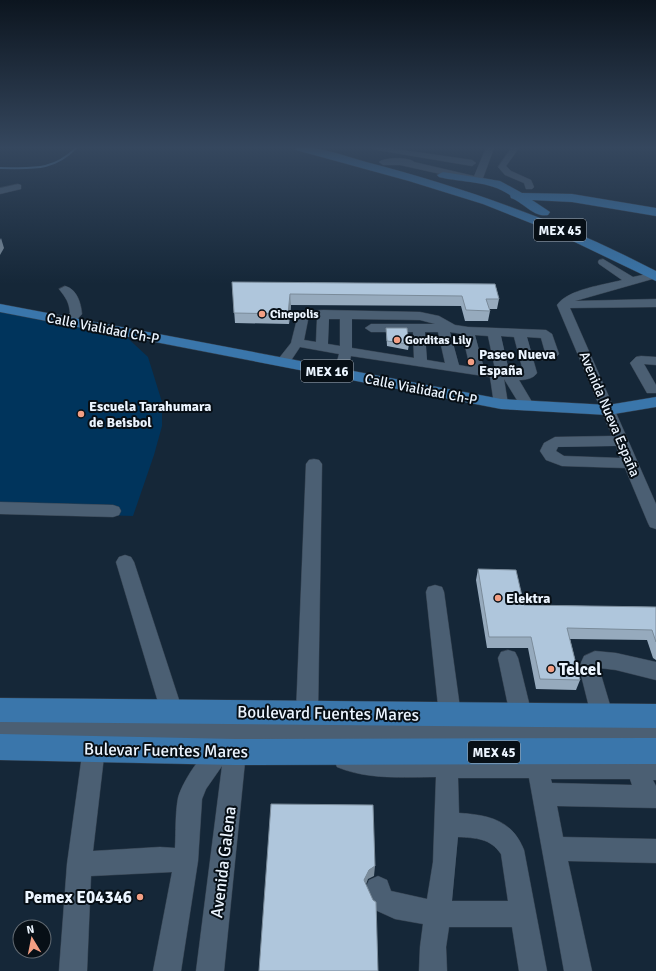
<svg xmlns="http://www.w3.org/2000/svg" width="656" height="971" font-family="Signika,sans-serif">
  <rect width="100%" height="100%" fill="#152738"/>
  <path fill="#00345c" d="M0 309 120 331 148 357 162 402V426L154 455 133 516 0 512Z"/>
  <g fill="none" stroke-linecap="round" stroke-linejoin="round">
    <path stroke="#5381a7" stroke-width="2" d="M0 168C31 168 52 172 76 148"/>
    <g stroke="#354250" stroke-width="1">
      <g id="minor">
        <path d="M373 148H389L472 160 476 163 472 166 377 150Z"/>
        <path d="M486 148H494L483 178 493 180V184L490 185 400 165H383L379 162C384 157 410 157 414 162L474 176Z"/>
        <path d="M511 148H519L506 166 511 171 531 180 534 187 532 189H526L524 183 505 175 498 167Z"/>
        <path d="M18 184 21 185V189L0 194V188Z"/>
        <path d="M603 259 633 277 656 272V278L575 301 656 299V307L570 308 656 504V529L650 527 648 523 625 468 562 466 546 460 540 451 544 443 555 437 612 436 557 305C568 289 604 285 622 280L599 264 598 262 599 260ZM616 446 620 458 564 456 556 451 558 447Z"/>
        <path d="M65 286C77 289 81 303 82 314L73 324 69 325 63 321 70 313C69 302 66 298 59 289Z"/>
        <path d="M323 310 420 312 439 316 455 325 468 327 546 330 552 334 559 354C553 362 541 360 533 359L537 373C533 379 525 380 519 380L535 407 533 410H523L504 379 508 404 506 407H496L494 404 490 377 351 356 346 376H336L334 373 339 354 300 347 288 365H278L276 362 291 343 298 315 309 311ZM311 319H317L316 342 304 340 308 320ZM329 319H340V346L328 344ZM352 319 420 320 435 324H371L365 328 371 332H413L414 358 352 348ZM425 332H438L445 363 427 360ZM450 332 462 334 470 367 459 365ZM475 335 488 336 495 369 484 368ZM501 336 514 337 523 371H509ZM527 337 541 338 545 352 531 351Z"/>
        <path d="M641 356 656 357V365L644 364 656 385V393H647L630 363 636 357Z"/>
        <path d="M314 459 319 460 322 464 318 713 314 720 308 722 449 724 442 722 439 715 426 592 428 587 435 585 442 587 444 592 461 715 458 722 451 724 656 727V747L98 739 102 741 105 748 93 851 160 847 175 848C176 832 175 814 178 798 182 782 204 748 219 742L227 745 235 742 243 745 246 752 224 971H196L222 766 206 789 202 799 198 861 181 971H153L172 872 91 876 87 971H59L67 864 83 748 86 741 90 739 0 738V718L169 720 165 719 161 712 116 562 119 557 125 555 131 557 134 562 183 712 179 719 175 720 306 722 300 720 296 713 306 464 309 460Z"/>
        <path d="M0 502 113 505 119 507 121 511 119 515 113 517 0 514Z"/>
        <path d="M508 650 515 652 518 658 532 715 529 722 521 725 513 722 510 715 498 658 501 652Z"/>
        <path d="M595 651 616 653 656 662V680L616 670 599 668 613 715 610 722 602 725 594 722 591 715 579 667 584 656Z"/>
        <path d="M345 749 367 754 383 755 656 758V780H653L656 786V808L557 806 563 837 656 839V863L568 861 592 971H564L529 778H458L459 813C489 815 512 820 524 850L547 971H519L512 927H449L446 947 447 971H419L420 947 423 924 395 919 373 909 365 889 369 880 378 876 387 880 391 891 427 899 433 862 436 777C403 777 368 780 337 767L334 760 337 753ZM551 779H630L632 785 552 783ZM458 837C476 838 490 838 501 854L508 901H452Z"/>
      </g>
    </g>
    <g stroke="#354250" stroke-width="1">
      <g id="major">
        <path d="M295 148C317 145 344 156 366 162 462 187 557 220 646 266L656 271V281L556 233 483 204 409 181 296 150Z"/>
        <path d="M443 172 500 181 522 193 572 194 656 208V216L572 202 532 200 550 212 548 215C534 218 523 202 511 198L510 195C488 180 463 183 439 177L437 175Z"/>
        <path d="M0 304 501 399 608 405 656 397V407L608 415 501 409 0 312Z"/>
        <path d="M0 698 656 704V728L0 722Z"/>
        <path d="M0 734 235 739 656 738V764L235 765 0 760Z"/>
      </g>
    </g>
    <use href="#minor" fill="#4b5f73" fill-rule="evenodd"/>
    <use href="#major" fill="#3a76ab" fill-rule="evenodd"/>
  </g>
  <g fill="#96aabd">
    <path d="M232 282 495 284 499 299 497 309H489L490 311 488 321H465L461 306 291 305 289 324 235 323Z"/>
    <path d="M386 328 409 344 408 350 387 346Z"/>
    <path d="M478 569 524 605 656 607V660L653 658 647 640 570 639 580 680 576 690 536 689 528 648H487L476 580Z"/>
  </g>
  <g fill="#7a8b9a">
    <path d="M1 238 4 248 0 255V240Z"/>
    <path d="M290 294 291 305 289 324 288 314Z"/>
    <path d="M375 866 374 876 368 879 364 890V880L369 870Z"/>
  </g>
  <g fill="#afc6dc" stroke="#7a8b9a">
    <path d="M232 282 495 284 499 299H486L490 311 466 310 462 296 290 294 288 314 234 313Z"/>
    <path d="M386 328H407L409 344 387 341Z"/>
    <path d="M478 569 516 570 524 605 656 607V642L652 630 567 628 580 680 540 679 531 637H489Z"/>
    <path d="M271 804 373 805 375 866 369 870 364 880 373 900 376 902 378 971H259Z"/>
  </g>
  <linearGradient id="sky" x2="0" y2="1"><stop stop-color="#0c151f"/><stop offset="0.52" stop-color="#35475e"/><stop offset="1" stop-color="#35475e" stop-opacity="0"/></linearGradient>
  <rect width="656" height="284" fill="url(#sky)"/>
  <g fill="#f39f84" stroke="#070f16" stroke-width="1.5">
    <circle cx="262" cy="314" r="4"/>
    <circle cx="397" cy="340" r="4"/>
    <circle cx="471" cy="362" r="4"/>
    <circle cx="81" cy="414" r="4"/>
    <circle cx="498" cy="598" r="4"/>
    <circle cx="551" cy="669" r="4"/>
    <circle cx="140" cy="897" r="4"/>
  </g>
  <g text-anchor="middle" stroke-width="4" stroke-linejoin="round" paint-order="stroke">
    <g font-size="12" font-weight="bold" fill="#ecf5ff" stroke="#070f16" text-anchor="start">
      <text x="270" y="318">Cinepolis</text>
      <text x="405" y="344">Gorditas Lily</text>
    </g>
    <g fill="#070f16" stroke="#a7b0b9" stroke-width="1">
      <rect x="534" y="219" width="52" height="22" rx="3"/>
      <rect x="301" y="360" width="52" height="22" rx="3"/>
      <rect x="468" y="741" width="52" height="22" rx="3"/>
    </g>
    <g font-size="13" font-weight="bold" fill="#ecf5ff">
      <text x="560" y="235">MEX 45</text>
      <text x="327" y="376">MEX 16</text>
      <text x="494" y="757">MEX 45</text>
    </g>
    <g font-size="14" fill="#ecf5ff" stroke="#070f16">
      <text transform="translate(103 328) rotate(11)" y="5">Calle Vialidad Ch-P</text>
      <text transform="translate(421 389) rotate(11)" y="5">Calle Vialidad Ch-P</text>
      <text transform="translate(610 414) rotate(67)" y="5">Avenida Nueva España</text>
    </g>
    <g font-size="14" font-weight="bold" fill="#ecf5ff" stroke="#070f16" text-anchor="start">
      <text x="479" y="359">Paseo Nueva<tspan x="479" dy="16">España</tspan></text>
      <text x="89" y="411">Escuela Tarahumara<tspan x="89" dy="16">de Beisbol</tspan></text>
      <text x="506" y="603">Elektra</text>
    </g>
    <g font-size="17" font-weight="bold" fill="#ecf5ff" stroke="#070f16" text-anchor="start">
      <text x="559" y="675">Telcel</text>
      <text x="132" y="903" text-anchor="end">Pemex E04346</text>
    </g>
    <g font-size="17" fill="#ecf5ff" stroke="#070f16">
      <text transform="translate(328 713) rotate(1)" y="6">Boulevard Fuentes Mares</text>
      <text transform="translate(166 750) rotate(1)" y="6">Bulevar Fuentes Mares</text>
      <text transform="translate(223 862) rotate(-83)" y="6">Avenida Galena</text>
    </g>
  </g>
  <g transform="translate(32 939) rotate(350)"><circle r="19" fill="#070f16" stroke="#636b73"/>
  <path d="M0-3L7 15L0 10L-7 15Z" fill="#f39f84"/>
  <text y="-6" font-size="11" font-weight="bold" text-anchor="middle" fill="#ecf5ff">N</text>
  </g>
</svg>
